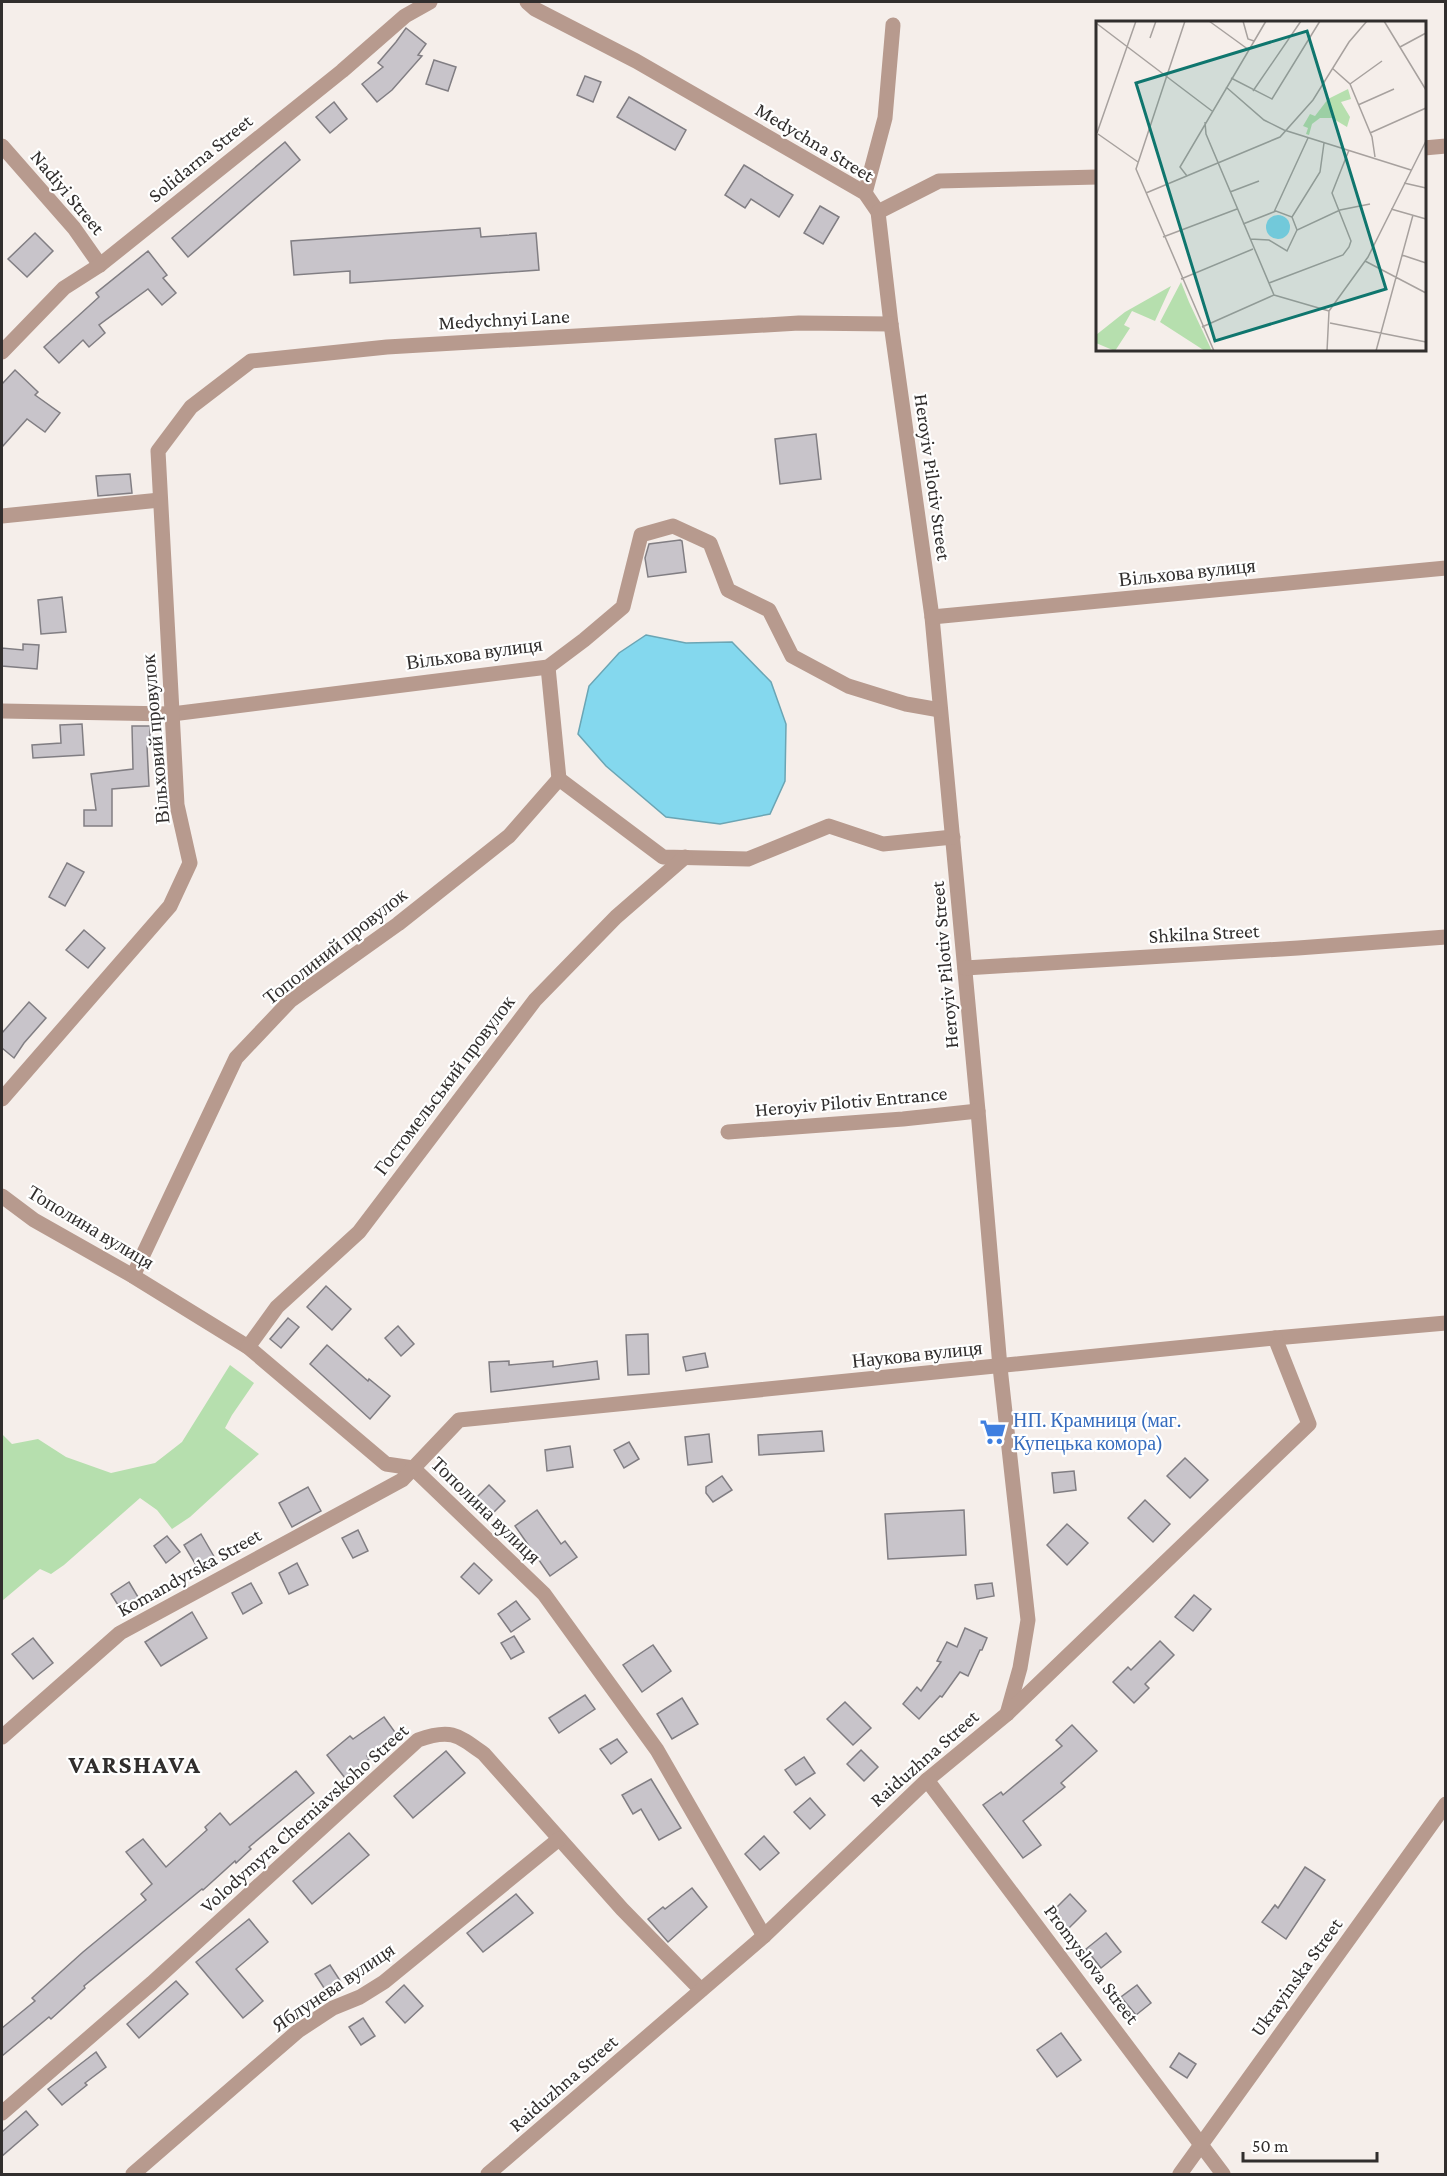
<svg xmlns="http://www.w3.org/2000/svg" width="1447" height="2176" font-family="'Crimson Pro',serif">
  <rect width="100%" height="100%" fill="#f5eeea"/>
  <path fill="#b6dfae" d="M230 1365 254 1383 232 1415 225 1428 259 1454 190 1517 172 1529 157 1510 140 1498 64 1565 51 1574 40 1569 2 1601V1434L12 1444 38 1439 66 1457 111 1473 155 1463 182 1442Z"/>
  <path fill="#84d8ee" stroke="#6ba5b4" stroke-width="1.5" d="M646 635 686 643 732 642 771 682 786 724 785 781 770 814 720 824 666 817 606 766 578 734 589 686 619 653Z"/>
  <g fill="#c8c4ca" stroke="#817e83" stroke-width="1.5">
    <path d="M406 28 426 44 418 55 422 56 392 90 377 102 362 84 383 67 378 63 396 42Z"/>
    <path d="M434 60 456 67 448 91 426 84Z"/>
    <path d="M585 76 601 82 593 102 577 95Z"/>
    <path d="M629 97 686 130 675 150 617 117Z"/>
    <path d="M334 102 347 119 330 133 316 117Z"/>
    <path d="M285 142 300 160 188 257 172 238Z"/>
    <path d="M744 165 793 195 779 217 751 199 745 208 725 195Z"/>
    <path d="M820 206 839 217 823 244 804 233Z"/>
    <path d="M480 228 481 237 536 233 539 270 350 283V271L294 275 291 241Z"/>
    <path d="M35 233 53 251 27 277 8 259Z"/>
    <path d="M148 251 167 275 163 278 176 293 162 305 148 289 99 325 105 333 89 347 83 340 59 363 44 347 99 297 96 293Z"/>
    <path d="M15 370 38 392 35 395 60 413 45 432 27 419 2 447V384Z"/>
    <path d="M816 434 821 479 780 484 775 439Z"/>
    <path d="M130 474 132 493 98 496 96 476Z"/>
    <path d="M680 540 682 541 686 572 648 577 645 558 649 544Z"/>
    <path d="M62 597 66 632 41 634 38 600Z"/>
    <path d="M23 644 39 645 37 669 2 666V648L23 650Z"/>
    <path d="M82 724 84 755 33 758 32 745 61 743 60 725Z"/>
    <path d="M132 726H150V746H147L149 786 112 789V826H84V810H96L91 774 133 769Z"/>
    <path d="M67 863 84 872 65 906 49 897Z"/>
    <path d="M84 930 105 948 88 968 66 950Z"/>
    <path d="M29 1002 46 1018 24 1043 14 1058 2 1048V1033Z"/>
    <path d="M326 1286 351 1309 332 1330 307 1307Z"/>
    <path d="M288 1318 299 1327 281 1348 270 1339Z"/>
    <path d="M398 1326 414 1344 401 1356 385 1338Z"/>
    <path d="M648 1334 649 1374 628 1375 626 1335Z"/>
    <path d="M327 1345 368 1381 369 1379 390 1396 370 1419 310 1364Z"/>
    <path d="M705 1353 708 1367 686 1371 683 1357Z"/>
    <path d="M509 1361V1365L553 1361V1367L597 1361 599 1379 491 1392 489 1362Z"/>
    <path d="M822 1431 824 1451 759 1455 758 1435Z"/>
    <path d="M709 1434 712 1462 688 1465 685 1437Z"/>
    <path d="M629 1442 639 1459 624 1468 614 1450Z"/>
    <path d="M570 1446 573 1467 547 1471 545 1450Z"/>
    <path d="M1185 1458 1208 1480 1190 1498 1167 1476Z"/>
    <path d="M1074 1471 1076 1490 1054 1493 1052 1473Z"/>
    <path d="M722 1476 732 1490 713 1502 706 1493V1487Z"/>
    <path d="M489 1485 505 1501 489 1517 473 1501Z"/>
    <path d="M308 1487 321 1511 292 1527 279 1503Z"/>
    <path d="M1145 1500 1170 1524 1153 1542 1128 1518Z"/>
    <path d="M537 1510 561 1544 565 1541 577 1557 550 1576 515 1526Z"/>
    <path d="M964 1510 966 1555 888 1559 885 1514Z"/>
    <path d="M1067 1524 1088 1543 1067 1565 1047 1545Z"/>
    <path d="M358 1530 368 1551 353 1558 342 1538Z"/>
    <path d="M201 1534 216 1560 199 1570 184 1545Z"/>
    <path d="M167 1536 180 1552 166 1563 154 1546Z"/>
    <path d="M297 1563 308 1585 289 1594 279 1573Z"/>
    <path d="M474 1563 492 1580 479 1594 461 1577Z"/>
    <path d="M129 1582 141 1602 123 1613 111 1594Z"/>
    <path d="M251 1583 262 1603 243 1614 232 1593Z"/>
    <path d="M992 1583 994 1596 977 1599 975 1585Z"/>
    <path d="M1194 1595 1211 1609 1193 1631 1175 1617Z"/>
    <path d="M516 1601 530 1619 511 1632 498 1614Z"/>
    <path d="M192 1612 207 1638 161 1666 145 1642Z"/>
    <path d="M965 1628 987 1638 982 1650H980L968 1676 960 1672 942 1697 940 1696 919 1719 903 1704 917 1687 921 1691 941 1662 937 1661 947 1642 957 1647Z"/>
    <path d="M514 1636 524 1652 511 1659 501 1643Z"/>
    <path d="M33 1638 53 1663 33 1679 12 1654Z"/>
    <path d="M1160 1641 1174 1655 1145 1684 1149 1688 1134 1703 1113 1682 1128 1667 1131 1670Z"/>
    <path d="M653 1645 671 1671 642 1692 623 1665Z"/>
    <path d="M585 1695 595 1709 559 1733 549 1718Z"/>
    <path d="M682 1698 698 1724 672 1739 657 1714Z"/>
    <path d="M845 1702 871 1728 853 1745 827 1719Z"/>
    <path d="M384 1717 397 1735 367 1756 369 1759 345 1778 327 1755 350 1736 353 1739Z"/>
    <path d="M1072 1725 1097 1751 1061 1783 1065 1787 1023 1821 1041 1845 1023 1858 983 1805 1001 1792 1003 1795 1062 1746 1056 1740Z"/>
    <path d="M617 1739 627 1752 611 1764 600 1749Z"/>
    <path d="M861 1750 878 1767 864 1781 847 1764Z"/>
    <path d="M446 1751 465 1773 413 1818 394 1796Z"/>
    <path d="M804 1757 815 1773 796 1785 785 1770Z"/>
    <path d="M296 1771 314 1793 249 1847 251 1849 236 1863 235 1861 203 1890 202 1889 84 1986 85 1988 51 2019 49 2017 2 2056V2028L35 2001 32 1998 83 1952 146 1900 141 1894 152 1884 126 1852 143 1839 166 1867 207 1830 205 1827 220 1813 230 1825Z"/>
    <path d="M651 1779 681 1828 659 1840 641 1809 633 1814 622 1795Z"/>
    <path d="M810 1798 825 1815 810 1829 794 1812Z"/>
    <path d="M349 1833 369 1855 312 1904 293 1881Z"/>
    <path d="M764 1836 779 1853 760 1870 745 1854Z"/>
    <path d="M1305 1867 1325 1880 1286 1939 1262 1922 1275 1905 1278 1908Z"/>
    <path d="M692 1888 707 1907 668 1942 648 1919 663 1907 665 1909Z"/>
    <path d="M516 1894 533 1913 483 1952 467 1933Z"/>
    <path d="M1070 1894 1086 1911 1068 1929 1052 1912Z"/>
    <path d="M249 1919 268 1942 236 1969 263 2001 243 2018 196 1962Z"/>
    <path d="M1106 1933 1121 1952 1101 1968 1086 1949Z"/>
    <path d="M330 1965 341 1982 326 1991 315 1974Z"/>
    <path d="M176 1981 188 1994 139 2038 127 2024Z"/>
    <path d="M404 1985 423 2006 405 2023 386 2002Z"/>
    <path d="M1137 1985 1151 2003 1136 2015 1121 1997Z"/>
    <path d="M363 2018 375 2036 361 2045 349 2027Z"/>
    <path d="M1061 2033 1081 2060 1057 2077 1037 2050Z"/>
    <path d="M96 2052 106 2067 85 2083 87 2085 62 2105 48 2089Z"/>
    <path d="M1179 2053 1196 2064 1187 2078 1170 2067Z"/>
    <path d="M26 2111 38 2125 2 2156V2132Z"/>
  </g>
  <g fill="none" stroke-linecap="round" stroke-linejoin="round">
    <g stroke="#b79a8e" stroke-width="15">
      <path d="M527 2 535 9 636 61 865 193 878 212 891 324 932 617 978 1111 1000 1367 1028 1620 1020 1668 1007 1714"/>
      <path d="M2 146 74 228 100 265"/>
      <path d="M1424 148 1446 146"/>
      <path d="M865 193 885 118 893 25"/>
      <path d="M878 212 939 181 1098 177"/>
      <path d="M2 352 64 288 100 265 342 71 405 16 430 2"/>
      <path d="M2 516 160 500"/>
      <path d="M932 617 1446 568"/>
      <path d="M548 667 559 779 663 857 748 859 829 826 883 844 953 837"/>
      <path d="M2 711 172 714 548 667 584 640 623 607 641 535 673 526 710 543 728 590 769 610 792 656 848 686 906 704 940 710"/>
      <path d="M965 968 1298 948 1446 937"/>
      <path d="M2 1099 170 906 190 863 177 805 158 451 191 407 251 361 387 347 799 323 891 324"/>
      <path d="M728 1132 903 1119 978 1111"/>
      <path d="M2 1196 34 1220 133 1276 248 1347 386 1464 413 1468 544 1594 657 1750 764 1936"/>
      <path d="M133 1276 236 1058 290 1001 398 924 509 836 559 779"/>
      <path d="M248 1347 277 1307 359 1232 535 1000 616 917 685 857"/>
      <path d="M2 1737 120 1633 402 1480 459 1420 1275 1338 1446 1323"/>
      <path d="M927 1780 1223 2174"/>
      <path d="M2 2113 152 1983 418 1740C451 1728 458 1735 484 1754L622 1909 701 1990"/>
      <path d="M133 2174 298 2031 333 2008 360 1997 384 1982 559 1839"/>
      <path d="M488 2174 764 1936 927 1780 1007 1714 1309 1424 1275 1338"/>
      <path d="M1180 2174 1446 1804"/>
    </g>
  </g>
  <defs>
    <g id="supermarket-bare" transform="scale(2.07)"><path d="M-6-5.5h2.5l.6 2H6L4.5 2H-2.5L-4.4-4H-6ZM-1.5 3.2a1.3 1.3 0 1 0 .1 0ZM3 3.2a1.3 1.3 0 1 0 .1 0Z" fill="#3f7fe0" stroke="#fff" stroke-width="2.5" paint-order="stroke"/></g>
  </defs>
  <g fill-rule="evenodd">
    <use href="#supermarket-bare" x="993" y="1432"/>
  </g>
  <g text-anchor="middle" stroke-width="4.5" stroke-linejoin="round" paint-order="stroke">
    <g font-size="20" fill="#312e2d" stroke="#fff">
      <text transform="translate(815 142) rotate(31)" y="7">Medychna Street</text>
      <text transform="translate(200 158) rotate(-39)" y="7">Solidarna Street</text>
      <text transform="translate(68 192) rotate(50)" y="7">Nadiyi Street</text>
      <text transform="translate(504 319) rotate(-3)" y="7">Medychnyi Lane</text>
      <text transform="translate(933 477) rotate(82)" y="7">Heroyiv Pilotiv Street</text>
      <text transform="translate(1187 572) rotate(-6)" y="7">Вільхова вулиця</text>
      <text transform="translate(474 653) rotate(-8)" y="7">Вільхова вулиця</text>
      <text transform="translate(155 739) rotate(-95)" y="7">Вільховий провулок</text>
      <text transform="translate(1204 933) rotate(-3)" y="7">Shkilna Street</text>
      <text transform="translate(335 946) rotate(-38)" y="7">Тополиний провулок</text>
      <text transform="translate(944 965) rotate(-95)" y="7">Heroyiv Pilotiv Street</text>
      <text transform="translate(444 1085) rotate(-53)" y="7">Гостомельський провулок</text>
      <text transform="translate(851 1101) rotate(-5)" y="7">Heroyiv Pilotiv Entrance</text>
      <text transform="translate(91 1227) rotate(31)" y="7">Тополина вулиця</text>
      <text transform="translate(917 1354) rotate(-6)" y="7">Наукова вулиця</text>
      <text transform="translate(486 1510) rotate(44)" y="7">Тополина вулиця</text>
      <text transform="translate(189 1572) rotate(-29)" y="7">Komandyrska Street</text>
      <text transform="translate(924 1758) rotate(-41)" y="7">Raiduzhna Street</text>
      <text transform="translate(304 1818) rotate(-42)" y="7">Volodymyra Cherniavskoho Street</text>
      <text transform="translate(1092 1964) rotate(53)" y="7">Promyslova Street</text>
      <text transform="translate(1296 1977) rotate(-54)" y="7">Ukrayinska Street</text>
      <text transform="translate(333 1987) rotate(-34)" y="7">Яблунева вулиця</text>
      <text transform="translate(563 2083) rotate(-41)" y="7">Raiduzhna Street</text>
    </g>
    <g font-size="20" fill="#366cbe" stroke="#fff" text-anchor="start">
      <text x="1013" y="1427">НП. Крамниця (маг.<tspan x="1013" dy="23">Купецька комора)</tspan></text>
    </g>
    <g font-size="26" font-weight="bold" letter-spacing="1.5" fill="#312e2d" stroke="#fff">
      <text x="135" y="1773">VARSHAVA</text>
    </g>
  </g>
  <g transform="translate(1096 21)">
    <rect width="330" height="330" fill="#f5eeea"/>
    <path d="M252 68 255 78 245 81 254 96 251 106 236 97H224L216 103 213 114 210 113 212 107 207 105 214 93 219 95 232 78ZM85 261 93 281 116 330H109L64 301ZM75 265 59 300 36 290 28 304 34 307 19 330 0 322V314L29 291Z" fill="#b6dfae"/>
    <path d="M170 206a12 12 0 1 1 24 0a12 12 0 1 1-24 0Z" fill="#84d8ee"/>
    <path fill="none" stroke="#a7a19e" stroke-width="1.5" d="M89 0 40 148 118 330M113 0 153 29M147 0 152 18 158 20M288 0 330 69M0 2 116 90M54 17 60 0M304 26 330 12M236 47 254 63 276 116 279 136M135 57 176 78 224 0M254 63 286 40M130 66 168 99 188 109 315 149M157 70 205 0M262 84 298 68M109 101 110 113 178 274M1 112 40 0M274 112 330 87M2 113 42 141M91 155 84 146 170 0M308 162 330 167M134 171 163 160M50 172 184 116 217 79 253 21 271 0M295 188 330 198M178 191 212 117M196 196 224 151 228 122M147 203 180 190 196 196 201 209M67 216 141 188M154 218 173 219 191 230 201 209 244 189 274 183M306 234 330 242M269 240 330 272M85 258 157 228M173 262 247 234 253 226 255 220 236 172 253 129M178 274 233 290M233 290 272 236 330 120M234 302 330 321M106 306 178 274M231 330 233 290M280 330 317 194"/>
    <path fill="#0f766e" fill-opacity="0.15" stroke="#0f766e" stroke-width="3" d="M211 10 290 268 119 320 40 62Z"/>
    <rect width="330" height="330" fill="none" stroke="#312e2d" stroke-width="3"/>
  </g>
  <rect width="1447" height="2176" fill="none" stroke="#312e2d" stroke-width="6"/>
  <path d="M1243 2152v9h134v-9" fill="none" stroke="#312e2d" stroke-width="3"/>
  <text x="1252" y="2152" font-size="18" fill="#312e2d" stroke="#ffffff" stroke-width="4.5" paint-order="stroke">50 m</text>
</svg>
